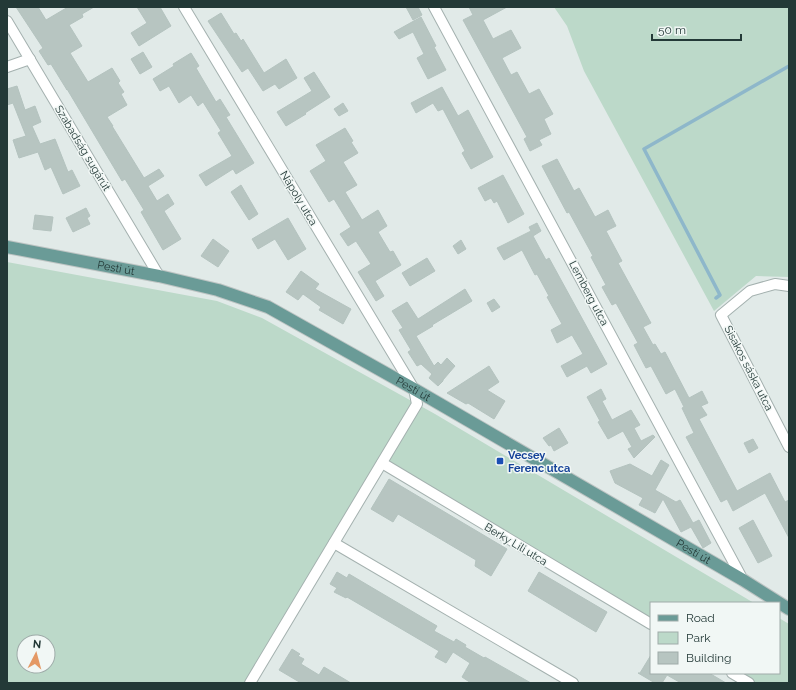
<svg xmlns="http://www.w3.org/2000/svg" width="796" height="690" font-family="Raleway,sans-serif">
  <rect width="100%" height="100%" fill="#e1eae8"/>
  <g fill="#bcd9c9" fill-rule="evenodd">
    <path d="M554 7H789V277L756 276 714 311 584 71 567 26Z"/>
    <path d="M7 262 217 301 262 318 435 414 754 603H651V624L382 463 250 683H7ZM24 642H48V666H24Z"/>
    <path d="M779 618 789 624V683H749L732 673H779Z"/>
  </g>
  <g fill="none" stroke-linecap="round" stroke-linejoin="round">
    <path stroke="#8eb7ca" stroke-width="3.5" d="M716 298 720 295 644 149 789 66"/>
  </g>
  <g fill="#b7c5c1" stroke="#b4c3bf">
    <path d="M16 7H38L46 20 68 7H94L82 14 83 17 69 25 82 46 70 53 88 82 112 68 120 81 118 83 124 92 121 94 127 105 107 117 113 126H112L144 178 159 169 164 176 148 186 157 201 168 194 174 204 164 211 181 239 163 250 141 212 144 210 125 179 122 181 67 89V90L51 64 48 65 39 51 43 48Z"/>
    <path d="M137 7H160L171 26 139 46 131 33 147 23Z"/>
    <path d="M406 7H418L422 15 413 20Z"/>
    <path d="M469 7H507L483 20 493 39 511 30 521 48 502 58 511 75 517 72 529 94 539 89 553 114 544 119 551 134 539 140 542 145 530 151 524 139 527 137 463 20 473 15Z"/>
    <path d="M221 13 234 34 236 33 241 41 243 39 264 73 286 59 297 78 279 89 275 84 263 91 248 68 242 72 208 21Z"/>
    <path d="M421 17 436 46 434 47 446 70 428 79 417 58 424 54 413 32 399 39 394 32Z"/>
    <path d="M143 52 152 67 140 74 131 59Z"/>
    <path d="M191 53 199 66 196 68 216 102 220 99 230 115 226 117 254 163 236 174 233 169 206 186 199 175 232 156 218 133 221 131 203 102 198 106 191 95 179 103 169 86 160 91 153 79 174 66 173 64Z"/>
    <path d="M314 72 330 97 305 113 306 114 286 126 277 112 312 91 304 78Z"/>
    <path d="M17 86 25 110 35 106 41 122 32 126 40 144 55 139 68 172 72 170 80 186 63 194 51 167 45 170 38 152 19 158 13 140 26 136 13 103 7 105V89Z"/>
    <path d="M442 87 458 116 468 110 493 157 471 169 462 153 465 151 443 109 438 111 433 103 416 113 411 103Z"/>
    <path d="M343 103 348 111 339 116 334 109Z"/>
    <path d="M345 128 353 141 351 142 358 153 343 162 357 185 345 192 362 220 378 210 387 226 378 232 390 252 393 251 401 265 375 281 384 296 376 301 358 272 371 264 356 241 348 246 340 234 351 227 334 199 329 202 310 171 326 161 316 145Z"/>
    <path d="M557 159 574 191 579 188 595 217 608 210 616 226 606 231 622 261 618 263 651 323 643 327 653 345 655 344 661 354 665 352 689 398 702 391 708 403 701 406 707 415 699 419 737 491 770 473 785 502 789 500V538L765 493 733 511 727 499 721 502 686 437 694 433 682 408 684 407 675 389 666 394 651 366 646 368 634 345 638 343 616 303 612 305 602 287 606 285 591 257 593 256 569 212 567 213 542 166Z"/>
    <path d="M503 175 524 214 508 223 497 201 494 203 491 198 485 201 478 188Z"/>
    <path d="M241 185 258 214 249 220 231 192Z"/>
    <path d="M86 208 90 216 87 218 90 224 73 232 66 218Z"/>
    <path d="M35 215 53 217 51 231 33 229Z"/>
    <path d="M288 218 306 249 288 260 275 239 258 249 252 239Z"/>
    <path d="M537 223 541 231 533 236 546 260 549 258 607 364 591 373 587 366 567 377 561 366 583 354 572 335 557 343 551 330 562 324 547 297 549 296 537 274 535 275 522 250 504 260 497 248 531 231 529 227Z"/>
    <path d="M213 239 229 251 218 267 201 256Z"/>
    <path d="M461 240 466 249 458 254 453 246Z"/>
    <path d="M427 258 435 271 410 286 402 273Z"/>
    <path d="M301 271 319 284 315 289 351 309 343 324 319 310 321 307 303 294 298 300 286 292Z"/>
    <path d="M465 289 472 301 432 325 433 326 416 336 434 366 438 362 441 365 447 358 455 366 443 380V381L438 386 429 378 432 374 421 364 417 366 408 352 411 350 399 330 403 328 392 311 407 302 418 319Z"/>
    <path d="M494 299 500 307 492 312 487 303Z"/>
    <path d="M489 366 499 382 487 390 505 401 494 419 468 403 466 404 447 393Z"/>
    <path d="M601 389 606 399 602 401 612 420 631 410 640 425 634 428 641 441 653 435 655 437 634 458 628 449 632 447 623 431 608 439 598 422 600 421 587 397Z"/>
    <path d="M559 428 568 443 554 451 551 445 549 446 543 438Z"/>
    <path d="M753 439 758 448 749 453 744 443Z"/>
    <path d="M661 460 669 465 655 490 676 502 680 500 693 523 699 520 711 543 703 548 691 527 681 532 663 499 655 513 639 505 643 498 615 483 610 471 630 464 652 476Z"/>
    <path d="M389 479 507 549 491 576 475 566 476 560 398 514 393 522 371 509Z"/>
    <path d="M753 520 772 556 758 563 739 528Z"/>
    <path d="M337 572 347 578 349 574 437 626 434 631 454 642 456 639 466 645 465 647 484 658 485 657 531 683H471L462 677 470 663 453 652 446 663 435 657 439 651 347 597 346 598 334 592 337 588 330 584Z"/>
    <path d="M539 572 607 612 596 632 528 591Z"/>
    <path d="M292 649 300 654 298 656 304 659 301 664 319 675 324 667 351 683H301L279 670Z"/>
    <path d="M651 655V673H709L726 683H681L667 675 662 683H655L638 673H640Z"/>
  </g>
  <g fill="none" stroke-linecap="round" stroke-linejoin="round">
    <g stroke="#a4b1af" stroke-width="12">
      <g id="minor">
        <path d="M184 7 414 389 417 404 250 683"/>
        <path d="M434 7 743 580"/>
        <path d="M7 21 159 276"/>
        <path d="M7 67 30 59"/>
        <path d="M789 286 775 284 750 291 721 315 789 447"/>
        <path d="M382 463 651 624"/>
        <path d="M334 543 573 683"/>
        <path d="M732 673 749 683"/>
      </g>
    </g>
    <g stroke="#bdc4c3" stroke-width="14">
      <g id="primary">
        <path id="s1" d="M7 247 159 276 218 290 268 307 414 389 743 580 789 609"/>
      </g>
    </g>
    <use href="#minor" stroke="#fff" stroke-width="10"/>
    <use href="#primary" stroke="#6a9b97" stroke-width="12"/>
  </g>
  <rect fill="#1a4fb4" stroke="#f1f7f5" stroke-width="1.5" x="496" y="457" width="8" height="8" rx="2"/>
  <g text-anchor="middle" stroke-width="3" stroke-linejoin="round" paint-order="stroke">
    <g font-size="11" fill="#233937" stroke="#f1f7f5">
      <text transform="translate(83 148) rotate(59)" y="4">Szabadság sugárút</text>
      <text transform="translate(299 198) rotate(59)" y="4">Nápoly utca</text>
      <text dy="4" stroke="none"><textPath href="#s1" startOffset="111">Pesti út</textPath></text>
      <text transform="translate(589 293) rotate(62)" y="4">Lemberg utca</text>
      <text transform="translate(749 368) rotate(63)" y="4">Sisakos sáska utca</text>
      <text dy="4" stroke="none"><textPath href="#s1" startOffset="435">Pesti út</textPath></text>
      <text transform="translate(516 544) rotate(31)" y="4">Berky Lili utca</text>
      <text dy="4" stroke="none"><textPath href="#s1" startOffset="759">Pesti út</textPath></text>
    </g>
    <g font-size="11" font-weight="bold" fill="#164399" stroke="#f1f7f5" text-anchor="start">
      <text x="508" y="459">Vecsey<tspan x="508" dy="13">Ferenc utca</tspan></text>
    </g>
  </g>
  <rect width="796" height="690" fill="none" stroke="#233937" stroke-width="16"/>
  <rect x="650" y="602" width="130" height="72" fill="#f1f7f5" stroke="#9faba9"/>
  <rect x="658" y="615" width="20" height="6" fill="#6a9b97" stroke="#9faba9"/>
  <text x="686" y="622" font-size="12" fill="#233937">Road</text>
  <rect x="658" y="632" width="20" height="12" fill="#bcd9c9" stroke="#9faba9"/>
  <text x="686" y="642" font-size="12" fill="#233937">Park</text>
  <rect x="658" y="652" width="20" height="12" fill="#b7c5c1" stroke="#9faba9"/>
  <text x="686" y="662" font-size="12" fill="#233937">Building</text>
  <g transform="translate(36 654) rotate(6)"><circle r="19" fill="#f1f7f5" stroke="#9faba9"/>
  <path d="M0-3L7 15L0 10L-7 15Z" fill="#e49965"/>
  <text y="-6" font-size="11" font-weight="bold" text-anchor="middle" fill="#233937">N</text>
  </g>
  <path d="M652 34v6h89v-6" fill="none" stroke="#233937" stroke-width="2"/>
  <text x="658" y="34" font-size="12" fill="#233937" stroke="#f1f7f5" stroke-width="3" paint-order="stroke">50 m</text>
</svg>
